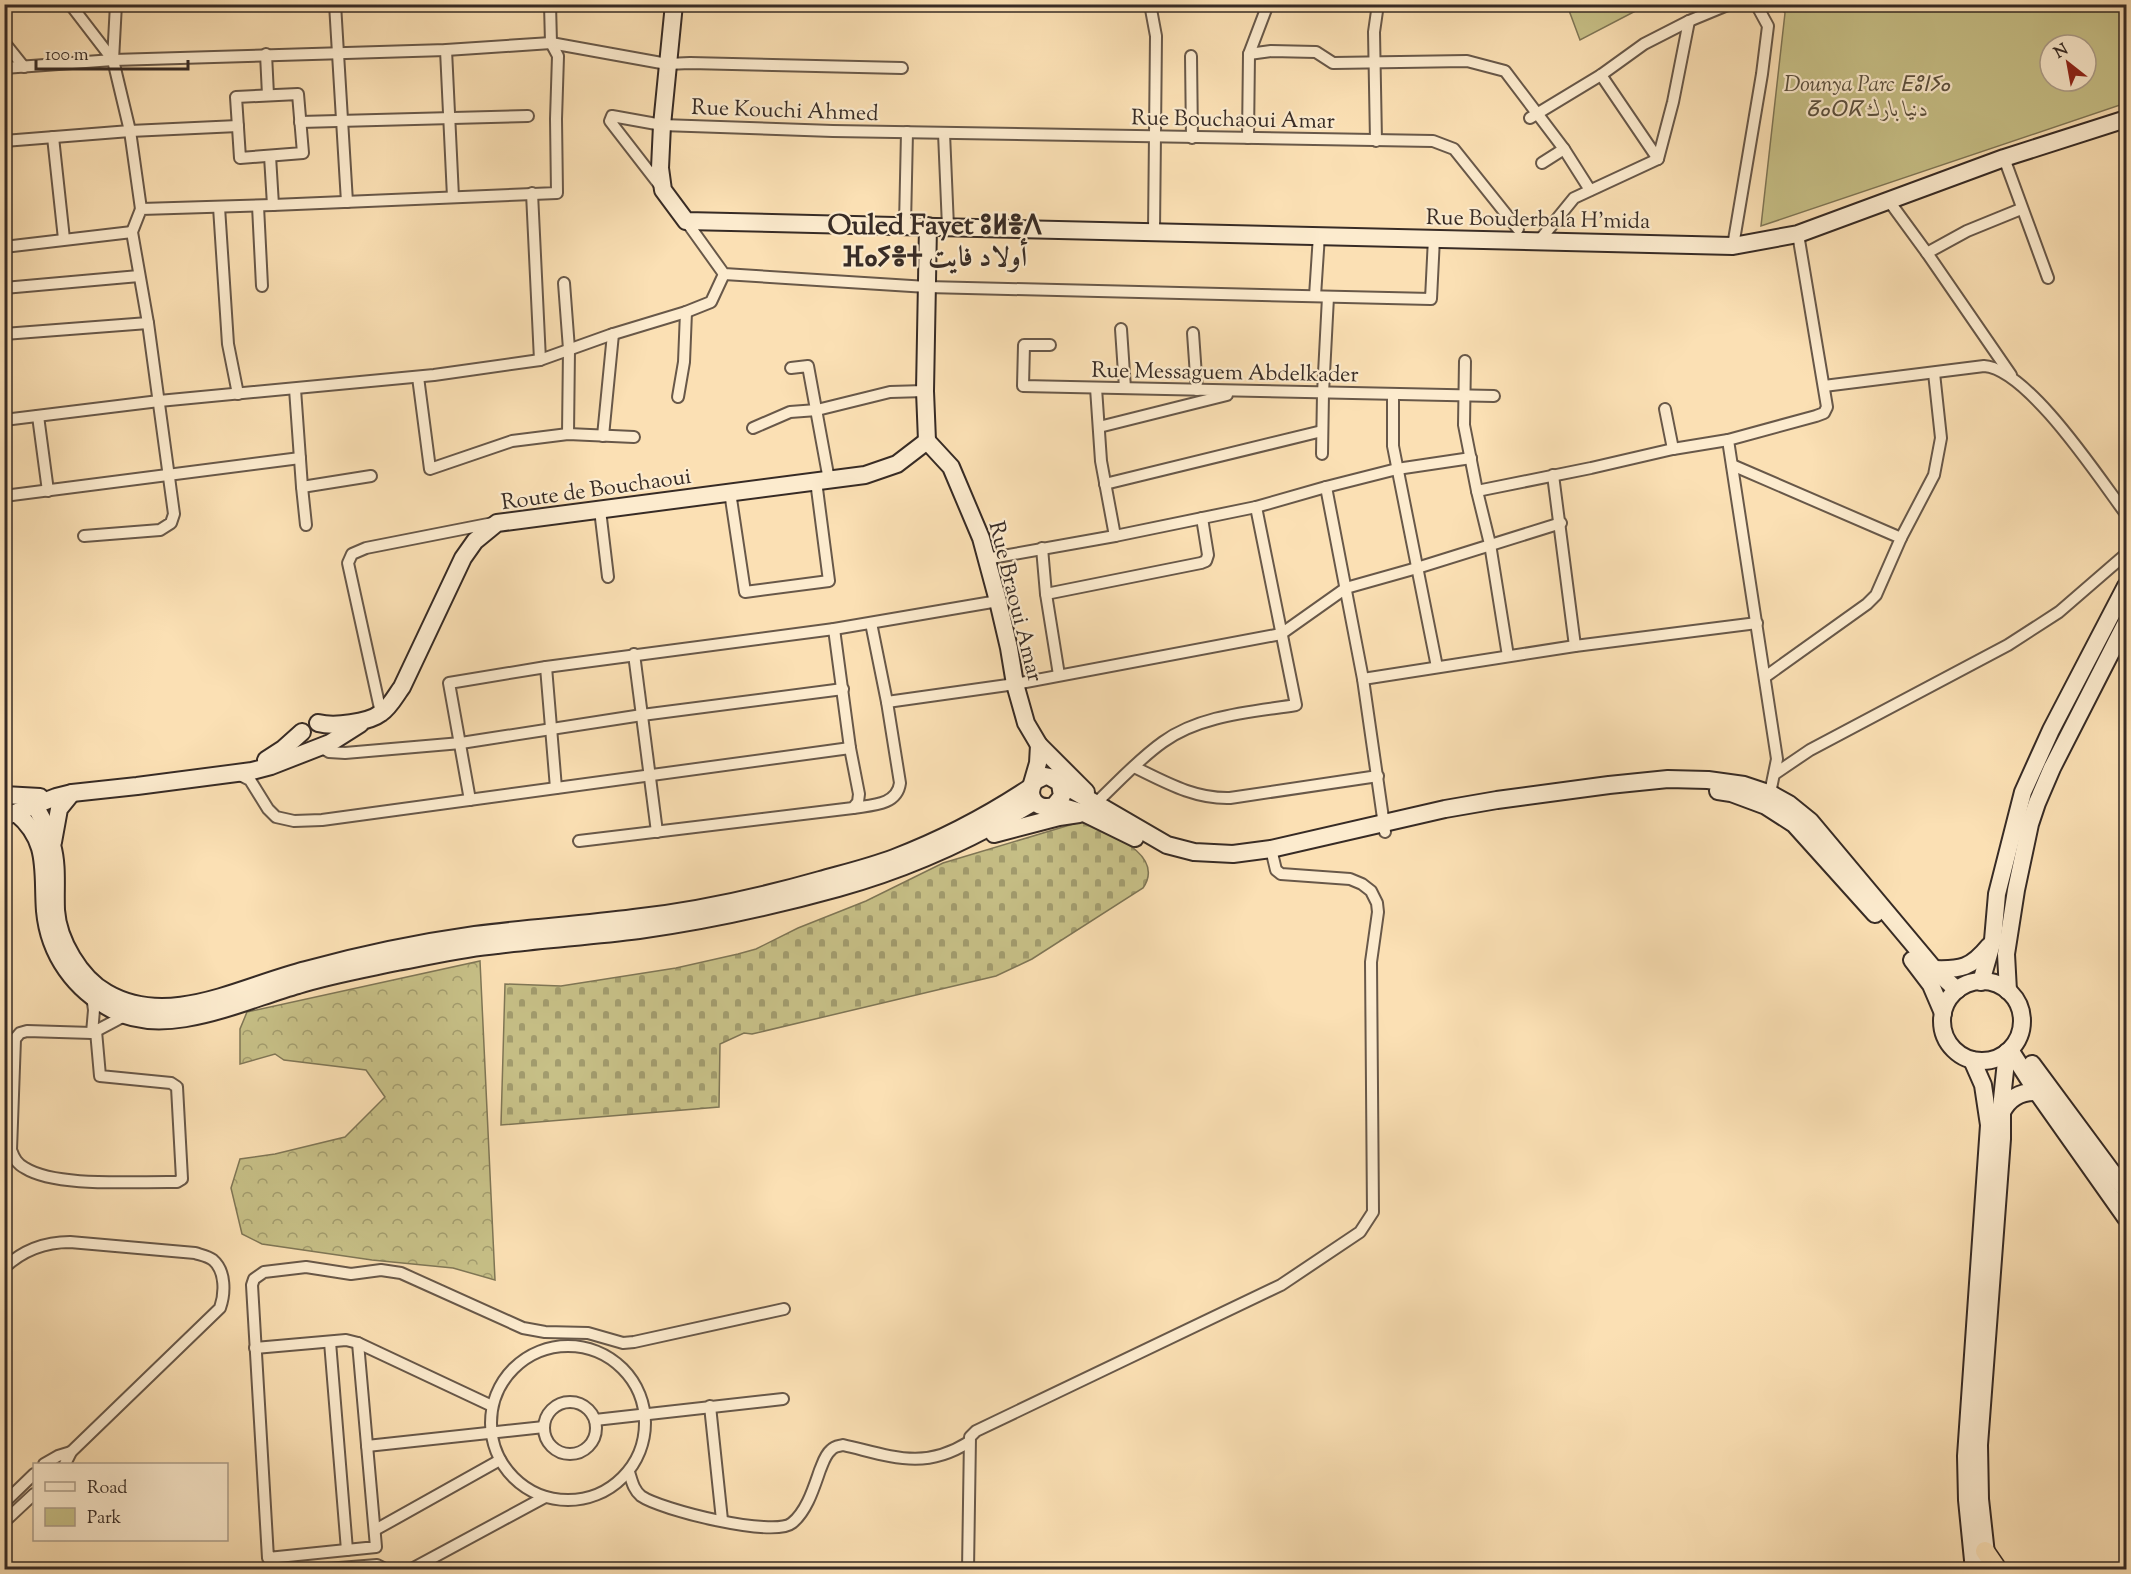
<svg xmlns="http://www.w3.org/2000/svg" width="2131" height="1574" font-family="'Sorts Mill Goudy',Amiri,'Noto Sans Tifinagh',serif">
  <defs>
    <pattern id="forest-crowns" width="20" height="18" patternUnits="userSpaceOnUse" patternTransform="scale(1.5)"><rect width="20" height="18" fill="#c7c087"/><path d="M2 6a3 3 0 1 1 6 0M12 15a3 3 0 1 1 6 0" fill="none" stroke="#a29c6e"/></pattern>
    <pattern id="cemetery-stones" width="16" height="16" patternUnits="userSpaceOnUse" patternTransform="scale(1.5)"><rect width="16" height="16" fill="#c7c087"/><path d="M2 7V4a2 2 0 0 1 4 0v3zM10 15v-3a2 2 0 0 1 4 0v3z" fill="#a29c6e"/></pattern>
  </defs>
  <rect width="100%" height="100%" fill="#fbe0b4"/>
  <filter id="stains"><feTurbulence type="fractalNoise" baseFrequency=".00333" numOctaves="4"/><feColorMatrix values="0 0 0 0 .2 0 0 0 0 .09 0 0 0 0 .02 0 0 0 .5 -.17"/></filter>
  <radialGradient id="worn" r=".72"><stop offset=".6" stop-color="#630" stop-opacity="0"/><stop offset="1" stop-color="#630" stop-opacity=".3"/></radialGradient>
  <path fill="url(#forest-crowns)" stroke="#7f7656" stroke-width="1.5" d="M480 961 495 1280 453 1268 372 1260 262 1244 242 1234 231 1188 240 1159 275 1154 345 1137 385 1097 366 1070 284 1060 275 1054 240 1064V1029L247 1012Z"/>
  <path fill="url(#cemetery-stones)" stroke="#7f7656" stroke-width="1.5" d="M1083 821C1104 832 1167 853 1143 888L1032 959 996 976 752 1034 744 1033 720 1044 719 1107 501 1125 505 984 561 986 676 968 738 954 756 949 798 928 866 901 943 863Z"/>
  <g fill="#c7c087" stroke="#7f7656" stroke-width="1.5" fill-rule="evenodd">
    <path d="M1567 5V4L1647 5 1580 40Z"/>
    <path d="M1779 5H2126V103L1761 226 1785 13ZM2050 45H2086V81H2050Z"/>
  </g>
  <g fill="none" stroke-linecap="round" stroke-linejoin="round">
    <g stroke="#685849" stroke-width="14">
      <g id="minor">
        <path d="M70 4 113 60 130 131 141 209"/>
        <path d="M335 4 347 202"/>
        <path d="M1150 4 1156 36 1154 231"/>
        <path d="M4 42 24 67"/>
        <path d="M446 50 453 197"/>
        <path d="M266 54 268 95"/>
        <path d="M1249 54 1271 51 1316 52 1333 63 1467 61 1505 71 1564 149 1590 190"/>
        <path d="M1191 56 1192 138"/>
        <path d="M113 60 116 4"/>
        <path d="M4 68 113 60 446 50 551 43 667 64 690 63 902 68"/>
        <path d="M1601 75 1658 159"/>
        <path d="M298 94 303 153 240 158 236 97Z"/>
        <path d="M1530 118 1601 75 1644 44 1689 21 1730 4"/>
        <path d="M300 122 528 116"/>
        <path d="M944 133 948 227"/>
        <path d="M53 137 64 239"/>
        <path d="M1248 138 1249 54 1268 4"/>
        <path d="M4 141 130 131 238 126"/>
        <path d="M1376 141 1374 32 1378 4"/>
        <path d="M270 156 273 205"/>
        <path d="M2004 158 2048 278"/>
        <path d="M1542 163 1564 149"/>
        <path d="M661 187 613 125 610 121 612 116 662 125 833 131 1433 141 1454 149 1518 229"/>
        <path d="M532 193 540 360"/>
        <path d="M1889 201 1927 253 2011 375"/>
        <path d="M258 206 262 286"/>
        <path d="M219 207 228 344 238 394"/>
        <path d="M686 221 724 274 927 287 1431 299 1434 238"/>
        <path d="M905 225 907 132"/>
        <path d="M1539 241 1574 198 1658 159 1673 102 1689 21"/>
        <path d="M1733 246 1762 74 1768 26 1756 4"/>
        <path d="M4 247 132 232"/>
        <path d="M1927 253 1967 231 2021 209"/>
        <path d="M564 283 569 349 568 434"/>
        <path d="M4 288 139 276"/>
        <path d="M1315 296 1319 235"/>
        <path d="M1121 329 1125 388"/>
        <path d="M1193 333 1197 390"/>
        <path d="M4 334 148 323"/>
        <path d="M1050 345H1024L1023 386 1494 396"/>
        <path d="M1465 361 1464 425 1477 491 1490 544 1508 656"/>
        <path d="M791 368 808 366 829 480"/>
        <path d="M418 377 430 469 512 441 568 434 634 437"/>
        <path d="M1824 386 1984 366C2028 369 2099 478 2126 514"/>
        <path d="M1096 388 1101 461 1115 536"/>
        <path d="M295 389 302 487 306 525"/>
        <path d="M1393 394V446L1437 667"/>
        <path d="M678 397 684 362 686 312"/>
        <path d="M1665 409 1673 449"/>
        <path d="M38 416 48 491"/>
        <path d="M4 420 159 401 434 375 540 360 610 335 686 312 711 302 724 274"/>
        <path d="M1099 427 1227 395"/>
        <path d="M753 428 790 412 817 410 890 392 925 391"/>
        <path d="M603 436 613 334"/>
        <path d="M1322 454 1323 393 1328 297"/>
        <path d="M1732 465 1901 538 1876 595 1867 604 1765 677"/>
        <path d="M1553 475 1575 646"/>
        <path d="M1105 484 1322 431"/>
        <path d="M302 487 371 476"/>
        <path d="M1326 487 1363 679 1385 832"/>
        <path d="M1477 491 1591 468 1673 449 1728 440"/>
        <path d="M730 492 745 592 829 581 816 481"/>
        <path d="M4 496 300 458"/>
        <path d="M600 510 608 577"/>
        <path d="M84 536 160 530 171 523 174 514 148 323 132 232 141 209 273 205 557 193 556 119 558 56 551 43 550 4"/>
        <path d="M1901 538 1934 475 1941 438 1934 373"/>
        <path d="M1042 548 1046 594 1059 675"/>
        <path d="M986 559 1115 536 1256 507 1326 487 1397 469 1471 458"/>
        <path d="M1046 594 1201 563 1206 561 1208 555 1202 518"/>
        <path d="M634 654 657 832"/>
        <path d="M546 667 556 788"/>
        <path d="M1363 679 1575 646 1757 623"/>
        <path d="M887 702 1015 684 1281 634 1346 588 1417 568 1561 523"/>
        <path d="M381 713 348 563 352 554 366 548 493 523"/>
        <path d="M319 746 329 752 345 753 461 743 642 715 843 689"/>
        <path d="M1134 767C1165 782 1194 799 1230 798L1378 776"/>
        <path d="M1776 773 1810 750 2008 645 2059 612 2126 554"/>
        <path d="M238 774 250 780 268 809 276 817 294 821 322 820 850 748"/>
        <path d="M1769 798 1777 759 1728 440 1816 416 1824 413 1827 407 1798 234"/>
        <path d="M470 800 449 683 546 667 834 629 998 601"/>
        <path d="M1098 801C1119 781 1139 759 1163 742 1200 715 1252 712 1296 705L1256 507"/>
        <path d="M853 808C870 805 897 806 900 783L887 702 871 623"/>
        <path d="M579 841 853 808 858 802 859 794 850 748 834 629"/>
        <path d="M92 996 94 1010 92 1033 126 1015"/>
        <path d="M92 1033 27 1031 20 1033 15 1039 11 1150C14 1158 17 1164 25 1168 57 1188 138 1181 177 1182L182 1179 177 1087 171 1083 100 1076 96 1031"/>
        <path d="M4 1268C23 1250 44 1242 70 1242L195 1253C201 1255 208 1256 213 1260 226 1271 225 1294 220 1308L71 1452 65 1464"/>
        <path d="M330 1342 347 1550"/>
        <path d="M358 1343 376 1547 268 1558 252 1285 254 1279 264 1272 306 1267 351 1274 381 1270 401 1273 523 1328 545 1332 588 1333 623 1343 634 1342 784 1309"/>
        <circle cx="568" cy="1423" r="77"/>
        <path d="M255 1348 346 1340 358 1343 490 1405"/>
        <circle cx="570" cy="1428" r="26"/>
        <path d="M710 1406 722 1520"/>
        <path d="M595 1420 783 1399"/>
        <path d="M367 1446 544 1427"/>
        <path d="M44 1464 58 1456 71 1452"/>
        <path d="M629 1472C632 1481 633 1489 641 1496 661 1510 774 1538 792 1523 807 1511 814 1487 820 1470 823 1463 825 1455 831 1450 834 1446 839 1446 843 1445 891 1456 923 1471 969 1442"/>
        <path d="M4 1503 34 1474"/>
        <path d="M4 1522 34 1494"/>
        <path d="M375 1530 500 1460"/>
        <path d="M314 1570 377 1565 387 1570"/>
        <path d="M410 1570 545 1497"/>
        <path d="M968 1570 970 1437 976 1431 1281 1285 1360 1232 1373 1212 1371 962 1378 912 1377 903 1371 891 1362 884 1350 879 1281 874 1276 870 1271 849"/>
      </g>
    </g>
    <g stroke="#372b25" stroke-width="20">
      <g id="secondary">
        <path d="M674 4 662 125 660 168 663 190 686 221 1733 246 1798 234 2004 158 2126 119"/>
        <path d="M927 441 951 467 981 538 998 601 1009 648 1015 684 1026 723 1039 745 1086 792"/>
        <path d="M927 441 925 391 928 226"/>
        <path d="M318 723C334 727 368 723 381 713 390 707 396 695 402 687L463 558 475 541 497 523 865 475 897 464 927 441"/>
        <path d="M266 760 283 749 302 732"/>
        <path d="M1060 784 1062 796 1054 806C1036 811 1025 796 1035 781L1045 776 1050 777 1167 845 1194 852 1233 854 1271 849 1445 809 1497 800 1609 785 1668 779 1708 780 1744 785 1771 794 1789 804 1810 821 1934 969 1957 990"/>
        <path d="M1031 787 1038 763 1039 745 1042 751"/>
        <path d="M1718 791 1731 793 1766 806 1794 824 1875 914"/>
        <path d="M4 795 40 797"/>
        <path d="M29 797C39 811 48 828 52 845 58 866 55 888 56 910 58 940 80 978 107 993 169 1029 242 986 306 970 361 955 418 943 475 935 528 928 581 925 634 918 696 911 760 897 820 880 845 873 870 867 894 858 941 840 989 815 1031 787"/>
        <path d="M1056 805 1084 813 1135 838"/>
        <path d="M16 813C50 841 42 872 45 911 49 955 75 990 113 1010 167 1039 244 1000 298 985 330 975 364 969 397 962 430 956 463 948 497 945 544 939 592 936 639 930 706 921 773 906 838 888 907 869 973 839 1034 802"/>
        <path d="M4 817 56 797 72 793 137 786 252 771 271 766 330 743 360 724"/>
        <path d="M994 834 1059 817 1079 814"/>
        <path d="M53 842 59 809 72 793"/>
        <path d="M1912 960 1931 985 1943 1013"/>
        <path d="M1934 969C1961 970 1971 968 1989 946"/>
        <circle cx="1982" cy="1021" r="40"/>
        <path d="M1981 982 1993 940 1997 894 2023 792 2051 730 2126 586"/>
        <path d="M2008 991 2006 954 2016 890 2030 824 2037 803 2052 768 2126 623"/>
        <path d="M2010 1050 2037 1092 2126 1218"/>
        <path d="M1972 1060 1983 1085 1989 1125 1966 1456 1967 1500 1974 1570"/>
        <path d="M2032 1064 2126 1191"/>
        <path d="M2002 1112C2009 1098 2021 1091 2037 1092"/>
        <path d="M1987 1563 1980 1499 1979 1445 2002 1139V1099L2007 1052"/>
      </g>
    </g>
    <g stroke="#372b25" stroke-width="21">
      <path id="trunk" d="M1985 1551 1998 1570"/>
    </g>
    <use href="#minor" stroke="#fcebce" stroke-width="10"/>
    <use href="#secondary" stroke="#fcebce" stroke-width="16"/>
    <use href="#trunk" stroke="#fbe0b4" stroke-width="18"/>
  </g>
  <g text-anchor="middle" stroke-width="4.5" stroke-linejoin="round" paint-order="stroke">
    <g font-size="22" font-style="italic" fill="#5b503e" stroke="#fcebce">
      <text x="1867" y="91">Dounya Parc ⴹⵓⵏⵢⴰ<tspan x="1867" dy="25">ⵒⴰⵔⴽ دنيا بارك</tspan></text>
    </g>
    <g font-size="22" fill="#372b25" stroke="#fcebce">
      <text transform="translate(785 109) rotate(2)" y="8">Rue Kouchi Ahmed</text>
      <text transform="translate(1233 118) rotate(1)" y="8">Rue Bouchaoui Amar</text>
      <text transform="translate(1538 218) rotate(1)" y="8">Rue Bouderbala H'mida</text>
      <text transform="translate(1225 371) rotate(1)" y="8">Rue Messaguem Abdelkader</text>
      <text transform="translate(596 488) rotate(-8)" y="8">Route de Bouchaoui</text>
      <text transform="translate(1017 601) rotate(76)" y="8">Rue Braoui Amar</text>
    </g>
    <g font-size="28" font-weight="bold" fill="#372b25" stroke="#fcebce">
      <text x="935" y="234">Ouled Fayet ⵓⵍⴻⴷ<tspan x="935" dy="32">ⴼⴰⵢⴻⵜ أولاد فايت</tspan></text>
    </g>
  </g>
  <rect width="2131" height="1574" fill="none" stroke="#fbe0b4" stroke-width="24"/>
  <rect x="6" y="6" width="2119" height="1562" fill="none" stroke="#372b25" stroke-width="3"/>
  <rect x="12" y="12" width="2107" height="1550" fill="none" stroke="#372b25" stroke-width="1.5"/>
  <rect x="33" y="1463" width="195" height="78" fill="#fcebce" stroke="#ad9e8a" stroke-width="1.5"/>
  <rect x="45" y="1482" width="30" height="9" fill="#fcebce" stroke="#ad9e8a" stroke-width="1.5"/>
  <text x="87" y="1493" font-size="18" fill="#372b25">Road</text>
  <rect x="45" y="1508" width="30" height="18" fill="#c7c087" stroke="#ad9e8a" stroke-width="1.5"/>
  <text x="87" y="1523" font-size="18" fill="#372b25">Park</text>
  <g transform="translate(2068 63) rotate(329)"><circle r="28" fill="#fcebce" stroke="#ad9e8a" stroke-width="1.5"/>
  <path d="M0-4.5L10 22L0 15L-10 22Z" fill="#8f2418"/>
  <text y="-9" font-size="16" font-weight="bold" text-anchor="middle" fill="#372b25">N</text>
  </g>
  <path d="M36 60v9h152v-9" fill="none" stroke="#372b25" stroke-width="3"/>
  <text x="45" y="60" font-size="18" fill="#372b25" stroke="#fcebce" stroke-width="4.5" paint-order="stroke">100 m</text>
  <rect width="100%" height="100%" filter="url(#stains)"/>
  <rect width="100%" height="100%" fill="url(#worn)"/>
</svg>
